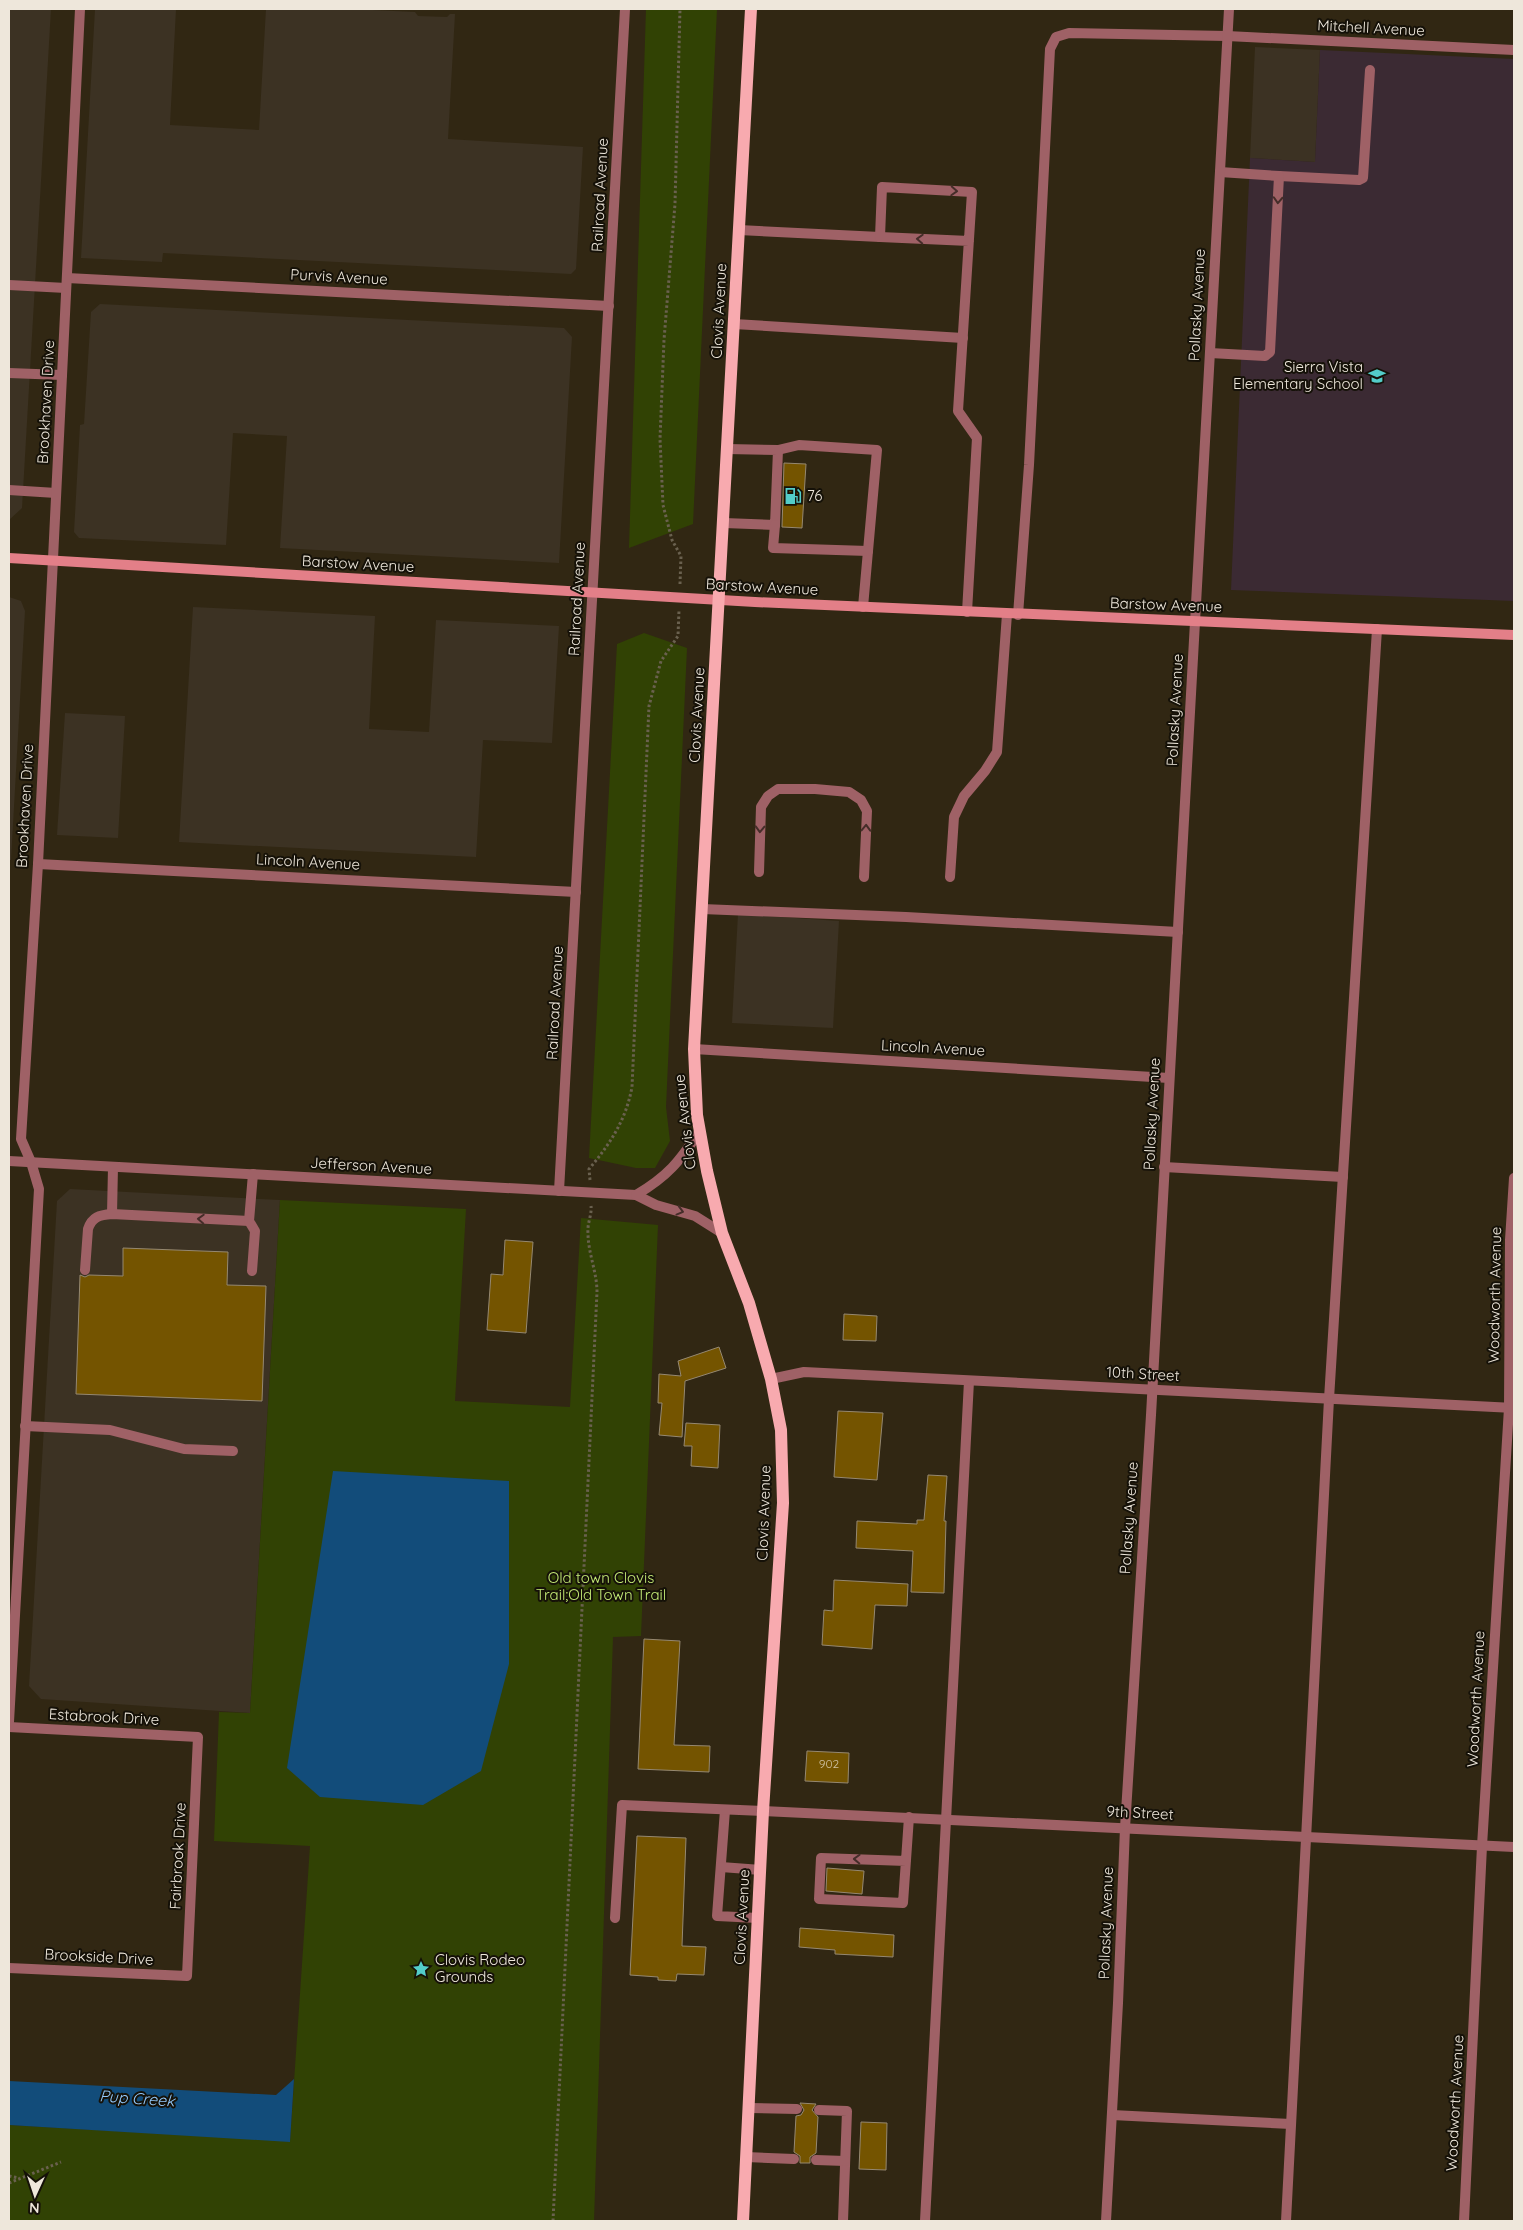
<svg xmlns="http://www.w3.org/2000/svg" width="1523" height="2230" font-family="Quicksand,sans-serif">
  <rect width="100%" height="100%" fill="#312713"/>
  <g fill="#3c3223">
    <path d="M9 9H51L22 508 9 520Z"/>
    <path d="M95 9H176L170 125 259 130 266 9H352L415 12 418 16 447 17 450 14H455L448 139 583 147 576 269 571 274 163 253 162 262 81 258Z"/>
    <path d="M1255 47 1320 50 1315 162 1250 158Z"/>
    <path d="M100 304 564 328 572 337 559 563 280 548 287 436 233 433 226 545 79 538 74 532 80 425 84 424 91 312Z"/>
    <path d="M9 597 21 601 25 611 11 860H9Z"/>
    <path d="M193 607 375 616 369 729 429 732 436 620 559 626 552 743 483 740 476 857 179 842Z"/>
    <path d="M65 713 125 716 118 838 57 835Z"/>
    <path d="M738 914 839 921 833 1028 732 1023Z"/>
    <path d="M70 1189 280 1200 250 1713 41 1699 29 1686 57 1201Z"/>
  </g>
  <path fill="#3b2a33" d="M1320 50 1514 59V601L1231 590 1250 158 1315 162Z"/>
  <g fill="#314204">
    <path d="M646 9H717L693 524 629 548Z"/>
    <path d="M644 633 687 648 666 1107 670 1141 655 1168H636L589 1158 617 644Z"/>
    <path d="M280 1200 466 1209 455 1401 570 1407 581 1218 658 1225 641 1636 613 1637 594 2221H9V2125L290 2141 310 1846 214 1841 219 1712 250 1713Z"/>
  </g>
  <g fill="#124c7a">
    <path d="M333 1471 509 1481V1664L481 1771 423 1805 320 1797 287 1768Z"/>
    <path d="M294 2079 290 2142 9 2125V2081L276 2095Z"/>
  </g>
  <g fill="#745400" stroke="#958871">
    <path d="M784 463 806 464 802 528 782 527Z"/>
    <path d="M505 1240 533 1242 526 1333 487 1330 491 1274 503 1275Z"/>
    <path d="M123 1248 228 1252 227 1285 266 1286 262 1401 76 1394 80 1275 85 1277 89 1275 123 1276Z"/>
    <path d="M844 1314 877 1316 876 1341 843 1340Z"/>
    <path d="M719 1347 726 1368 685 1381 682 1437 659 1435 662 1403H658L659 1374 681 1376 678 1361Z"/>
    <path d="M838 1411 883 1413 877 1480 834 1477Z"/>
    <path d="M686 1423 720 1425 718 1468 691 1466 692 1446H684Z"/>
    <path d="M928 1475 947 1476 944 1521H946L944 1593 911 1592 913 1551 856 1548 857 1521 917 1524V1520H924Z"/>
    <path d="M834 1580 908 1584 907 1606 875 1605 872 1649 822 1645 824 1610 833 1611Z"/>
    <path d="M644 1639 680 1641 674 1745 710 1746 709 1772 638 1769Z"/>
    <path d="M807 1751 849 1753 848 1783 805 1781Z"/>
    <path d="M637 1836 686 1838 682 1946 706 1947 704 1975 677 1974 676 1981 658 1980V1977L630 1975Z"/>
    <path d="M827 1868 864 1871 862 1894 826 1891Z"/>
    <path d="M800 1928 894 1935 893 1957 835 1954V1950L799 1947Z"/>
    <path d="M800 2103 816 2104 812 2110 818 2117 816 2153 810 2157V2163H800V2156L794 2152 796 2116 801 2115 804 2110Z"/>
    <path d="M861 2122 887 2123 886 2170 859 2169Z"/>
  </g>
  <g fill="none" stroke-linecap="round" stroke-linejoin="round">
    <g stroke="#6a614f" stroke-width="3" stroke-dasharray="2.5 2.5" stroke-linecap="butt">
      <path d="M680 584 681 556 672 540 663 505 660 439 664 340 675 204 680 9"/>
      <path d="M590 1180 589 1169C610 1144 626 1120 632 1087L649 706 661 661 678 636 679 610"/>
      <path d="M9 2176 19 2178"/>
      <path d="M9 2183 61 2162"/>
      <path d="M553 2221 597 1292C597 1272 588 1253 588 1233 587 1224 592 1215 591 1206"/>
    </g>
    <g stroke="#9f6166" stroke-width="10">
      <path d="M1279 176 1359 180 1363 178 1370 70"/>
      <path d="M739 230 880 237"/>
      <path d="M9 285 66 288"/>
      <path d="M734 324 963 338"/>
      <path d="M1210 353 1265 356 1270 352 1279 176 1220 172"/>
      <path d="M9 373 62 375"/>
      <path d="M778 450 799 445 877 450 863 607"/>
      <path d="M9 490 56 493"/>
      <path d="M724 523 775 525 778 450 727 449"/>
      <path d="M775 525 773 548 868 551"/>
      <path d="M967 612 977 438 958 411 972 192 882 187 880 237 969 241"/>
      <path d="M1018 615 1029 465 1050 49 1056 37 1069 33 1227 36 1514 50"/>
      <path d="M759 872 761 807 768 796 778 789H815L849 792 861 800 867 811 864 877"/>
      <path d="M950 877 954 817 964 796 985 771 997 752 1007 614"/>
      <path d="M702 909 906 917 1178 932"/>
      <path d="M1164 1167 1343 1177"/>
      <path d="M112 1214 113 1167"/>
      <path d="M85 1270 88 1229C92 1217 99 1215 112 1214L249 1221"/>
      <path d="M252 1271 255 1231 249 1221 253 1174"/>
      <path d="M25 1426 110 1430 184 1449 233 1451"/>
      <path d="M725 1810 717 1916 758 1918"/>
      <path d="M906 1861 821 1858 819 1899 903 1903C905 1874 907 1845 909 1817"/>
      <path d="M721 1867 761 1870"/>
      <path d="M615 1918 622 1805 763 1811"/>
      <path d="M749 2108 797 2109"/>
      <path d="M819 2110 847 2111 843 2221"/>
      <path d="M1112 2115 1291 2124"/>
      <path d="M746 2157 794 2159"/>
      <path d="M816 2160 845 2161"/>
      <path d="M925 2221 969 1381"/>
      <path d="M1286 2221 1329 1399 1377 629"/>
    </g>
    <g stroke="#9f6166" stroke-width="10">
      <path d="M67 278 609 306"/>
      <path d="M38 864 576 892"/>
      <path d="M694 1049 1169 1078"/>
      <path d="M9 1161 636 1195 656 1205 695 1216 722 1233"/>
      <path d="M559 1191 625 9"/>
      <path d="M636 1195C668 1176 679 1162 699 1132"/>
      <path d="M771 1379 804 1372 1514 1408"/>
      <path d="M9 1722 39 1189 31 1162 21 1139 38 864 80 9"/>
      <path d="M9 1727 198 1737 187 1976 9 1968"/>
      <path d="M763 1811 1514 1847"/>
      <path d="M1106 2221 1118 2003 1125 1828 1151 1415 1229 9"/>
      <path d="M1464 2221 1482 1846 1509 1408 1510 1240 1514 1178"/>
    </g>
    <path stroke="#e37f88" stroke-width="10" d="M9 558 755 602 1514 635"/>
    <path stroke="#f8aaaf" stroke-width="12" d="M743 2221 763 1811 783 1503 781 1430 771 1379 749 1303 722 1233 707 1171 697 1115 694 1049 751 9"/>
  </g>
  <defs><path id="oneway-chevron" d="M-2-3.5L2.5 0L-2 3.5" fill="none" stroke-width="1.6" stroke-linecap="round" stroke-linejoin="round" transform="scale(1.25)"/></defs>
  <g stroke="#452d29">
    <use href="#oneway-chevron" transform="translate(954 191) rotate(3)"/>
    <use href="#oneway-chevron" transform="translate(1278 200) rotate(93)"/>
    <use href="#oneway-chevron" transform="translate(920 239) rotate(-177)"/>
    <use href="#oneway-chevron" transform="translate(866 828) rotate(-88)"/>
    <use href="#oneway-chevron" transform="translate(760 829) rotate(92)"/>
    <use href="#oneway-chevron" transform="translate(680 1211) rotate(15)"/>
    <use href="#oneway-chevron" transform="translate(201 1219) rotate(-177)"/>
    <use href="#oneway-chevron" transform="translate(857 1859) rotate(-178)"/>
  </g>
  <defs>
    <g id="school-bare" transform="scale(1.35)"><path d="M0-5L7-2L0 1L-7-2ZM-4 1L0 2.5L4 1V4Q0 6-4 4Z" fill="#53cdc9" stroke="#151108" stroke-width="2.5" paint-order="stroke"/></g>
    <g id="fuel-bare" transform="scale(1.35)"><path d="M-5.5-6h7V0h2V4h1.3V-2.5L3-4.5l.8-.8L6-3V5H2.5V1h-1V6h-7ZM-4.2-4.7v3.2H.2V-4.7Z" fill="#53cdc9" stroke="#151108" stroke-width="2.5" paint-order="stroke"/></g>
    <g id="sight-bare" transform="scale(1.35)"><path d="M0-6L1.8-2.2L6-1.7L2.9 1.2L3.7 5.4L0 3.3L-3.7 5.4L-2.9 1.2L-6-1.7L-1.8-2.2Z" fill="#53cdc9" stroke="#151108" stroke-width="2.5" paint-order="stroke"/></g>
  </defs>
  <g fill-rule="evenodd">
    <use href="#school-bare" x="1377" y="376"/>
    <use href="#fuel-bare" x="793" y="496"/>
    <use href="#sight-bare" x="421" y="1969"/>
  </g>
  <g text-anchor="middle" stroke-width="4" stroke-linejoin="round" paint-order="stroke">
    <g font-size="12" fill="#d0c2a4">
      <text x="829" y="1768">902</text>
    </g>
    <g font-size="15" fill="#eee7db" stroke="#151108">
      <text transform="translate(1371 28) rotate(3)" y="5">Mitchell Avenue</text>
      <text transform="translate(600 195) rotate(-87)" y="5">Railroad Avenue</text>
      <text transform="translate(339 277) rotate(3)" y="5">Purvis Avenue</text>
      <text transform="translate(1197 305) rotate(-87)" y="5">Pollasky Avenue</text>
      <text transform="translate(719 311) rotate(-87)" y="5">Clovis Avenue</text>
      <text transform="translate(46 402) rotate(-87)" y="5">Brookhaven Drive</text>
      <text transform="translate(358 564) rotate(3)" y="5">Barstow Avenue</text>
      <text transform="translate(762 587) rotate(3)" y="5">Barstow Avenue</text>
      <text transform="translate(577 599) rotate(-87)" y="5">Railroad Avenue</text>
      <text transform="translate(1166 605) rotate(2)" y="5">Barstow Avenue</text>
      <text transform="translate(1175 710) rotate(-87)" y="5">Pollasky Avenue</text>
      <text transform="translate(697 715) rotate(-87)" y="5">Clovis Avenue</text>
      <text transform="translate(25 806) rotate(-87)" y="5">Brookhaven Drive</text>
      <text transform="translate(308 862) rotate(3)" y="5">Lincoln Avenue</text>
      <text transform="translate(555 1003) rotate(-87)" y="5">Railroad Avenue</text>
      <text transform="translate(933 1048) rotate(3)" y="5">Lincoln Avenue</text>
      <text transform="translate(1152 1114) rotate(-87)" y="5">Pollasky Avenue</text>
      <text transform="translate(685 1122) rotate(-97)" y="5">Clovis Avenue</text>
      <text transform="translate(371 1166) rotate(3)" y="5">Jefferson Avenue</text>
      <text transform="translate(1495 1295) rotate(-89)" y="5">Woodworth Avenue</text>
      <text transform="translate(1143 1374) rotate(3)" y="5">10th Street</text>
      <text transform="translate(764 1513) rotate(-88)" y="5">Clovis Avenue</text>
      <text transform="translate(1129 1518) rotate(-86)" y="5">Pollasky Avenue</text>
      <text transform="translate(1476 1699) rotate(-87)" y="5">Woodworth Avenue</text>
      <text transform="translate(104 1717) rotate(3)" y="5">Estabrook Drive</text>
      <text transform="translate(1140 1813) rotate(3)" y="5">9th Street</text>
      <text transform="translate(178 1856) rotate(-87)" y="5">Fairbrook Drive</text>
      <text transform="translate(742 1917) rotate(-87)" y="5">Clovis Avenue</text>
      <text transform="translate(1106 1923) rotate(-88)" y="5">Pollasky Avenue</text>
      <text transform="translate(99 1957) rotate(3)" y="5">Brookside Drive</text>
      <text transform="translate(1455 2103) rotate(-87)" y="5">Woodworth Avenue</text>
    </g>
    <g font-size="15" fill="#eee7db" stroke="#151108" text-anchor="start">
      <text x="1363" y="372" text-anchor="end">Sierra Vista<tspan x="1363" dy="17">Elementary School</tspan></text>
      <text x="807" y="501">76</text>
      <text x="435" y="1965">Clovis Rodeo<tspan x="435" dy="17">Grounds</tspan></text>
    </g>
    <g font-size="15" fill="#c4ea76" stroke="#151108">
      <text x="601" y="1583">Old town Clovis<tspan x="601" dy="17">Trail;Old Town Trail</tspan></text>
    </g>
    <g font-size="16" font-style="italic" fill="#94c9fb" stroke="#151108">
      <text transform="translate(137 2098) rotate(4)" y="6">Pup Creek</text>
    </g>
  </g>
  <rect width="1523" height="2230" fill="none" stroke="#eee7db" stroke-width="20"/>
  <g transform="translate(35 2195) rotate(183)" stroke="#151108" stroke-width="4" paint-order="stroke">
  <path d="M0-4L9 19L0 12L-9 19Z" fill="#eee7db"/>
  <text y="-8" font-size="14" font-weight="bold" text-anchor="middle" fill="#eee7db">N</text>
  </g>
</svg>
